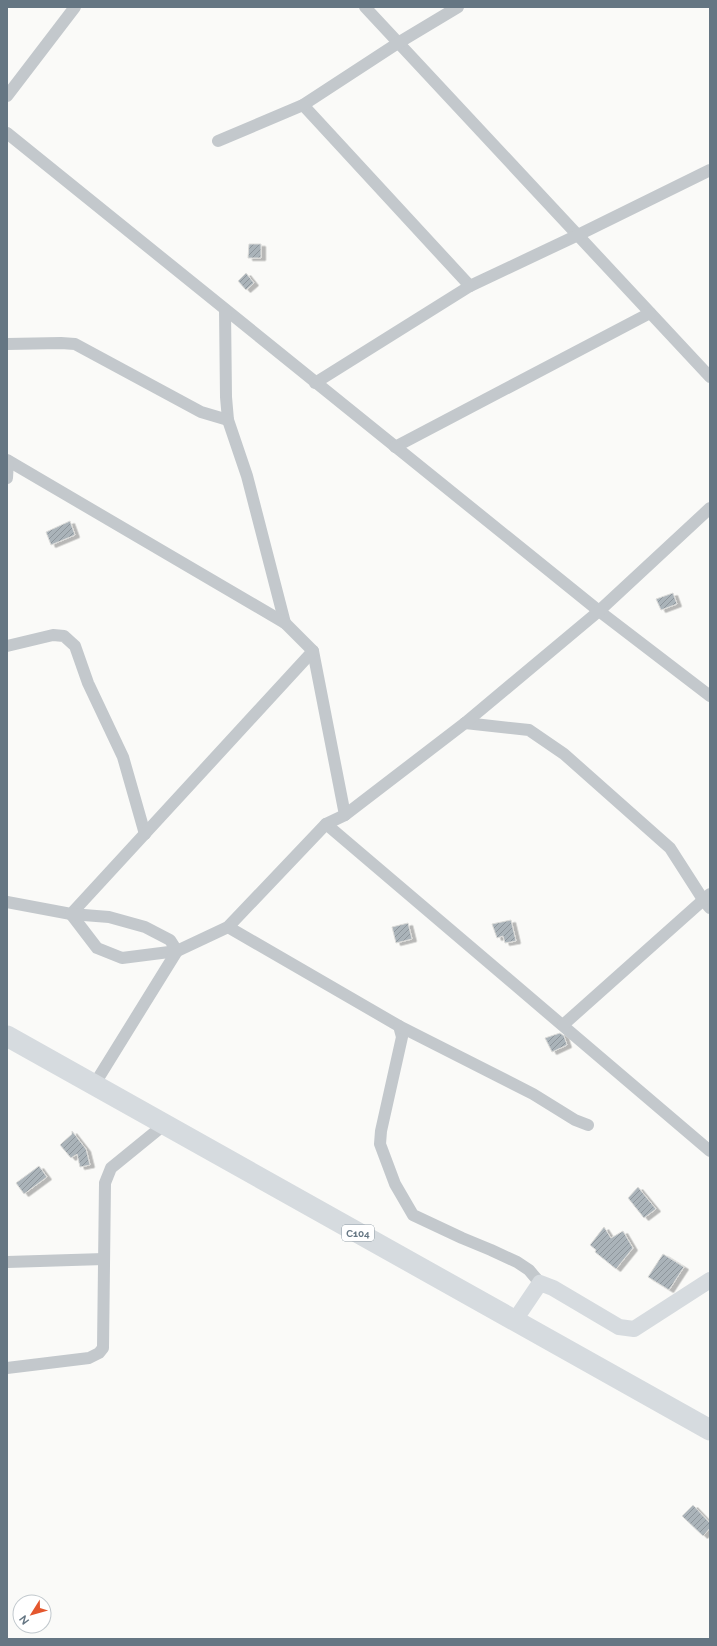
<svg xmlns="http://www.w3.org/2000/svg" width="717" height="1646" font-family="Raleway,sans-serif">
  <defs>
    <pattern id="building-hatch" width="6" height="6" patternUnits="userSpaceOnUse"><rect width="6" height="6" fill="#aab3b9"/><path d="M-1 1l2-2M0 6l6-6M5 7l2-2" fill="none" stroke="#8e969c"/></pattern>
    <filter id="shadow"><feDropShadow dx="4.5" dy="2.5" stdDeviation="0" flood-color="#0004"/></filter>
  </defs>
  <rect width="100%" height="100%" fill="#fafaf8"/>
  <g fill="url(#building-hatch)" stroke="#dcdcda" filter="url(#shadow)">
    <path d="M249 244H261V258H248Z"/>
    <path d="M246 273 254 283 246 290 238 281Z"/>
    <path d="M70 521 75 535 51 545 46 532Z"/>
    <path d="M673 593 677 604 661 610 656 599Z"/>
    <path d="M511 920 516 941 505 943 503 936 497 938 492 924Z"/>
    <path d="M408 923 412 939 396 943 392 927Z"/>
    <path d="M560 1033 564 1036 567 1045 552 1052 545 1038Z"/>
    <path d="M72 1131 86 1149 90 1165 80 1167 77 1154 71 1158 60 1145 72 1134Z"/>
    <path d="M39 1166 47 1177 24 1194 16 1183Z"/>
    <path d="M638 1187 656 1209 644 1218 628 1198Z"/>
    <path d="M604 1227 611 1238 623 1231 633 1248 616 1269 595 1252 596 1250 590 1245Z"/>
    <path d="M663 1254 684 1267 669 1290 648 1277Z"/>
    <path d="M693 1505 710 1523V1528L703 1536 682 1516Z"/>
  </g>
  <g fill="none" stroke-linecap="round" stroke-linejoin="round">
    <g stroke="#c3c8cc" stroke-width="12">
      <path d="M365 7 710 377"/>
      <path d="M7 96 75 7"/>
      <path d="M303 105 470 286"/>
      <path d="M7 133 599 611 710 696"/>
      <path d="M218 141 303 105 398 43 458 7"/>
      <path d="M225 310 226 397 228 420 247 476 285 623"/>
      <path d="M7 344 61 343 75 344 201 412 228 420"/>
      <path d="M315 383 470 286 578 235 710 170"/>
      <path d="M395 447 650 313"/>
      <path d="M7 460 285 623 313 651 345 815"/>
      <path d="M7 478 8 461"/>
      <path d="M7 646 53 635 64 636 75 646 88 683 123 757 145 834"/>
      <path d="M465 723 529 730 564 754 670 848 704 901 710 908"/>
      <path d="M326 824 710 1151"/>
      <path d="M7 902 71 914 313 651"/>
      <path d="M71 914 97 948 122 958 177 951 228 927 326 824 345 815 465 723 599 611 710 508"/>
      <path d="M71 914 109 917 145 927 170 940 177 951 94 1085"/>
      <path d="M228 927 399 1026 402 1037 381 1131 380 1144 395 1184 413 1215 462 1238 491 1250 517 1262 529 1270 540 1283"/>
      <path d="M563 1025 710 894"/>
      <path d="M399 1026 533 1094 575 1120 588 1125"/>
      <path d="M7 1262 104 1259"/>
      <path d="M7 1368 89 1358 99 1353 103 1348 105 1183 111 1168 165 1124"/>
    </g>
    <path stroke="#d6dbdf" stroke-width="16" d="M515 1320 540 1283 553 1288 619 1327 634 1329 710 1280"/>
    <path stroke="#d6dbdf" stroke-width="21" d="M7 1036 710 1430"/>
  </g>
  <g text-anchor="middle" stroke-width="4" stroke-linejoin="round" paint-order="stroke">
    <rect fill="#fff" stroke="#939fa8" stroke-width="1" x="342" y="1225" width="32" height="16" rx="3"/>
    <g font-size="10" font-weight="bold" fill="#657683">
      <text x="358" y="1237">C104</text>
    </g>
  </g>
  <rect width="717" height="1646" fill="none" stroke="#657683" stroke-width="16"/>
  <g transform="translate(32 1614) rotate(233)"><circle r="19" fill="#ffffff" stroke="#c1c8cd"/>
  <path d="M0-3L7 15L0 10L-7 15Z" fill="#e4572e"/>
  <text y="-6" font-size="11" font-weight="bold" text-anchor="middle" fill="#657683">N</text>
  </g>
</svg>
